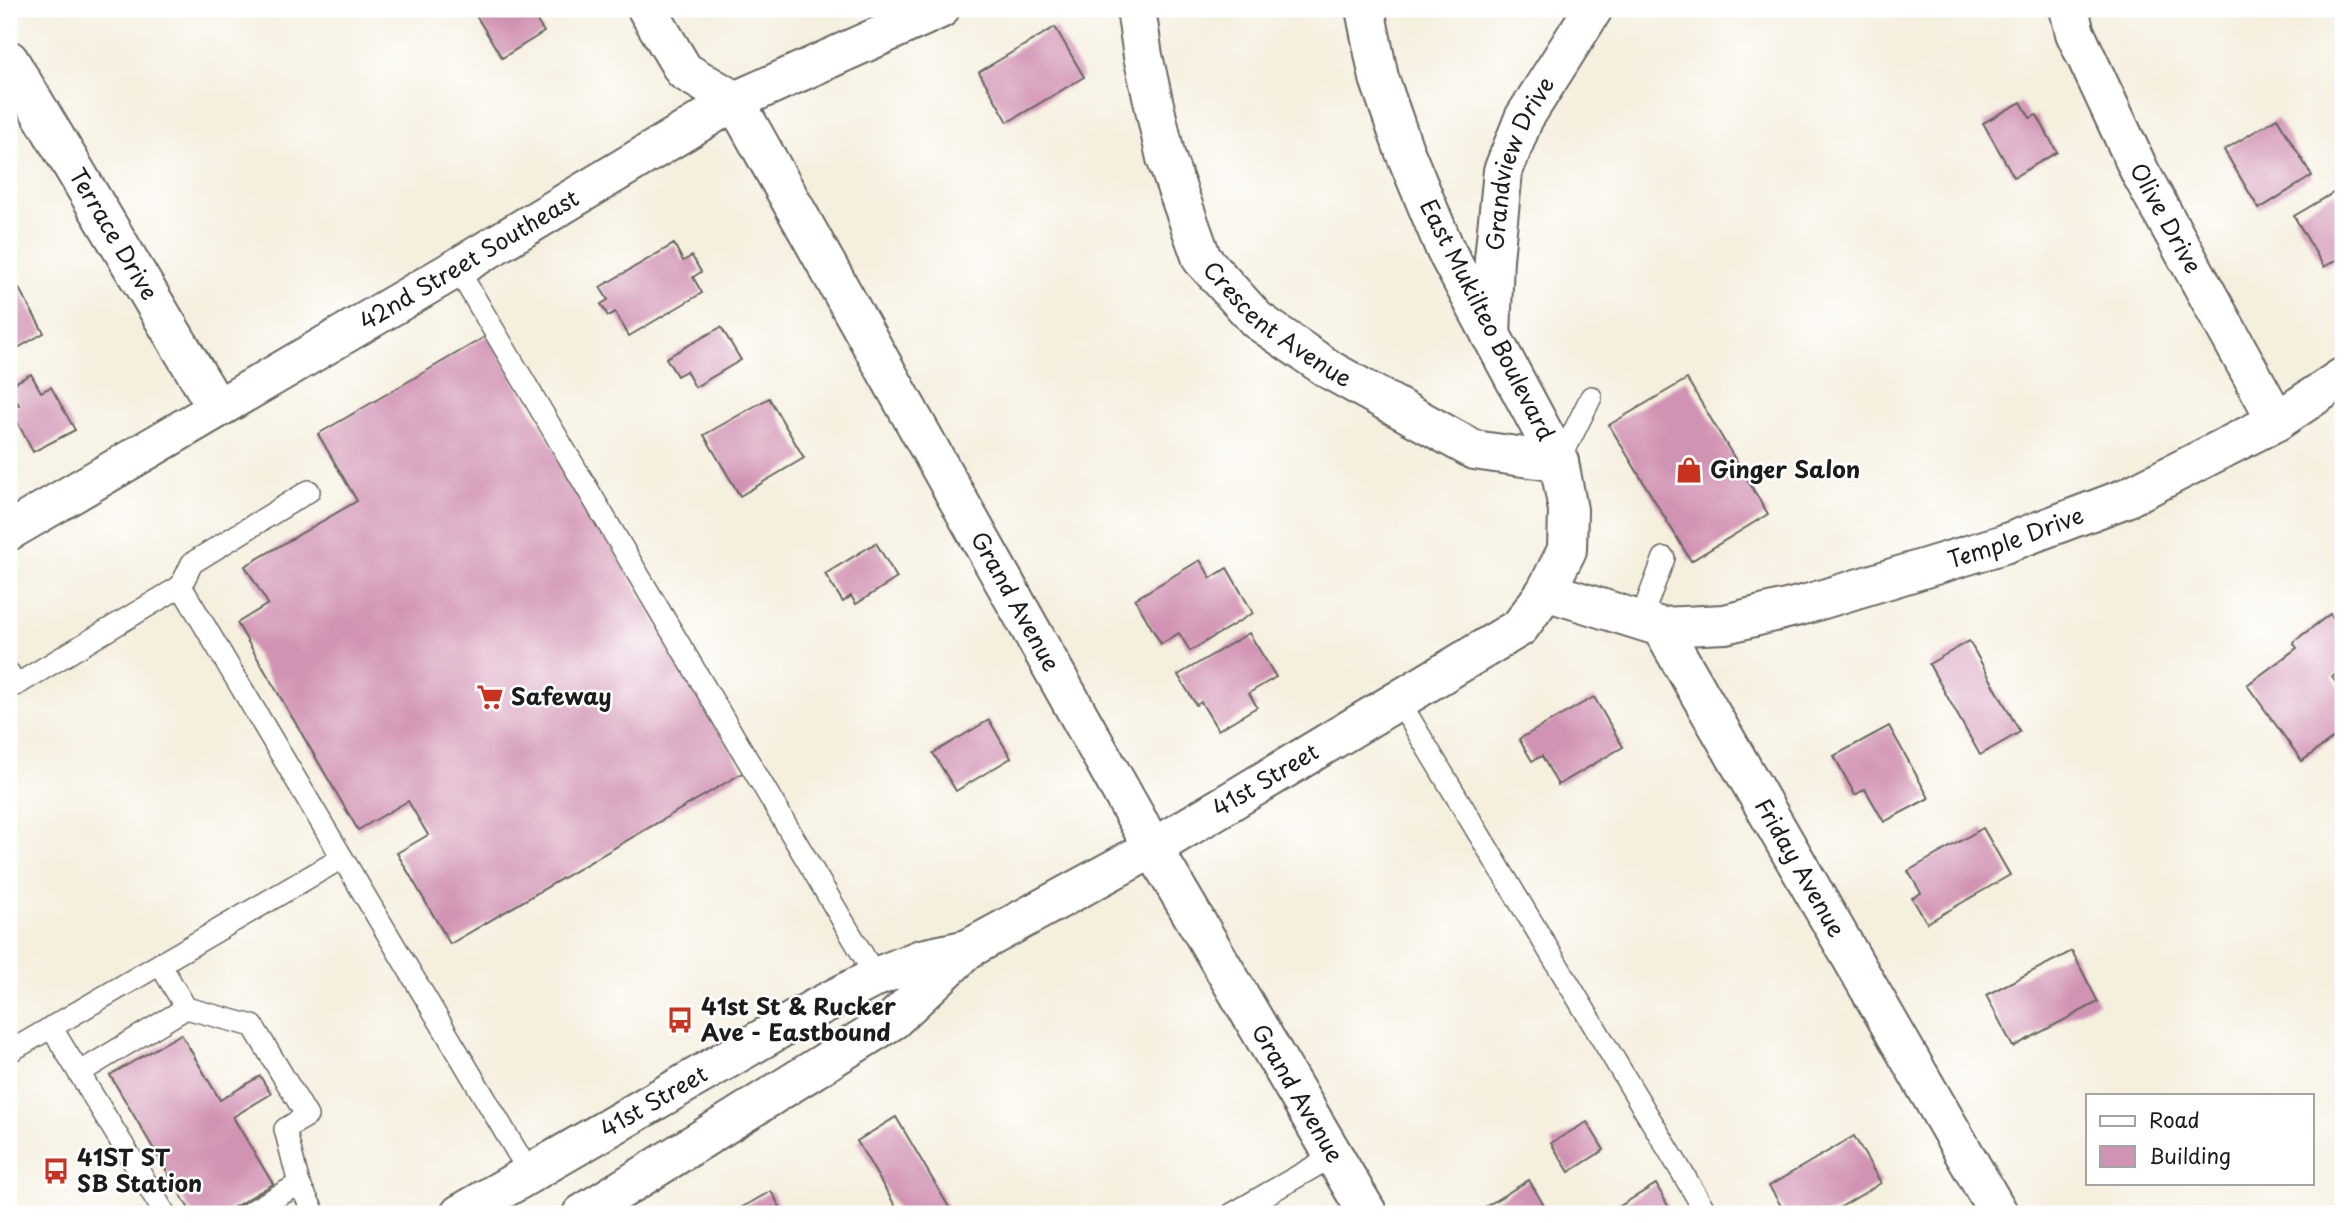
<svg xmlns="http://www.w3.org/2000/svg" width="2352" height="1223" font-family="'Playpen Sans',sans-serif">
  <rect width="100%" height="100%" fill="#fff"/>
  <filter id="ink" filterUnits="userSpaceOnUse"><feTurbulence type="fractalNoise" baseFrequency=".0143" numOctaves="2"/><feDisplacementMap in="SourceGraphic" scale="14" xChannelSelector="R" yChannelSelector="G"/><feConvolveMatrix kernelMatrix="1 2 1 2 8 2 1 2 1" color-interpolation-filters="sRGB"/></filter>
  <filter id="wash" filterUnits="userSpaceOnUse"><feTurbulence type="fractalNoise" baseFrequency=".00686" numOctaves="4" result="noise"/><feDisplacementMap in="SourceGraphic" scale="28" xChannelSelector="R" yChannelSelector="G"/><feGaussianBlur stdDeviation="1.57" result="paint"/><feColorMatrix in="noise" values="0 0 0 0 0 0 0 0 0 0 0 0 0 0 0 0 0 1.4 0 .05"/><feComposite in="paint" operator="in"/></filter>
  <g filter="url(#wash)">
    <rect width="100%" height="100%" fill="#f5efde"/>
    <g id="blocks">
      <g fill="#d193b3">
        <path d="M472 9H529L544 32 502 58Z"/>
        <path d="M1055 27 1084 77 1008 122 979 72Z"/>
        <path d="M2021 102 2030 118 2037 115 2057 152 2014 177 1983 123Z"/>
        <path d="M2277 118 2312 176 2259 209 2224 150Z"/>
        <path d="M2335 192 2339 200 2343 198V256L2324 267 2294 216Z"/>
        <path d="M674 244 683 261 692 256 701 272 693 277 702 293 629 336 615 312 608 316 601 304 608 300 600 287Z"/>
        <path d="M9 271 44 333 9 353Z"/>
        <path d="M721 327 741 360 695 387 686 371 677 376 666 358Z"/>
        <path d="M488 335 744 772 450 944 397 853 428 835 408 801 358 830 237 623 268 604 245 566 357 501 318 434Z"/>
        <path d="M31 374 41 392 51 387 75 430 33 452 11 410 19 405 9 386Z"/>
        <path d="M1687 379 1768 514 1691 561 1609 425Z"/>
        <path d="M769 398 804 458 740 496 704 435Z"/>
        <path d="M876 543 897 578 856 604 851 596 843 602 825 574Z"/>
        <path d="M1200 560 1211 578 1227 568 1253 613 1190 651 1179 633 1161 644 1135 599Z"/>
        <path d="M2330 614 2343 631V670L2332 677 2343 692V731L2302 761 2247 685 2297 648 2293 642Z"/>
        <path d="M1249 633 1276 677 1249 693 1257 707 1218 730 1201 702 1196 705 1178 675Z"/>
        <path d="M1969 641 2020 732 1980 755 1929 664Z"/>
        <path d="M1594 697 1623 747 1558 785 1542 756 1532 761 1519 739Z"/>
        <path d="M989 720 1011 758 956 791 933 753Z"/>
        <path d="M1889 726 1929 798 1884 822 1865 789 1855 795 1834 756Z"/>
        <path d="M1983 828 2010 875 1927 923 1912 898 1921 893 1908 871Z"/>
        <path d="M2072 951 2098 1002 2013 1047 1986 995Z"/>
        <path d="M181 1034 220 1100 260 1076 271 1094 233 1117 273 1184 222 1214H192L110 1075Z"/>
        <path d="M896 1117 953 1214H900L857 1141Z"/>
        <path d="M1587 1122 1604 1150 1569 1172 1551 1143Z"/>
        <path d="M1854 1136 1881 1183 1829 1214H1786L1769 1186Z"/>
        <path d="M1529 1180 1549 1214H1490L1485 1207Z"/>
        <path d="M1656 1184 1672 1213 1615 1214 1612 1211Z"/>
        <path d="M771 1191 784 1214H730Z"/>
      </g>
    </g>
  </g>
  <g filter="url(#ink)">
    <use href="#blocks" fill-opacity="0" stroke="#686660" stroke-width="2"/>
    <g fill="none" stroke-linecap="round" stroke-linejoin="round">
      <g stroke="#686660" stroke-width="24">
        <g id="lane">
          <path d="M457 268 876 977"/>
          <path d="M1559 462 1591 397"/>
          <path d="M181 586 192 563 309 491"/>
          <path d="M1640 621 1664 558"/>
          <path d="M9 673 16 685 181 586 530 1174"/>
          <path d="M1399 701 1707 1214"/>
          <path d="M160 964 186 1008 253 1026 307 1116 285 1129 299 1184 315 1214"/>
          <path d="M51 1027 165 1214"/>
          <path d="M9 1052 342 858"/>
          <path d="M79 1073 186 1008"/>
          <path d="M247 1214 299 1184"/>
          <path d="M1232 1214 1333 1156"/>
        </g>
      </g>
      <g stroke="#686660" stroke-width="42">
        <g id="street">
          <path id="s1" d="M647 9 684 71 735 101 1153 848 1368 1214"/>
          <path id="s2" d="M1136 9 1143 56 1166 158 1202 259 1257 320 1330 370 1474 450 1559 462"/>
          <path id="s3" d="M2069 9 2075 33 2140 172 2277 421"/>
          <path id="s4" d="M9 60 217 408"/>
          <path id="s5" d="M1491 336 1494 259 1503 171 1524 118 1593 9"/>
          <path id="s6" d="M9 531 457 268 735 101 940 9"/>
          <path id="s7" d="M1546 591 1661 627 1725 624 1807 604 2004 544 2126 498 2277 421 2343 377"/>
          <path id="s8" d="M1661 627 1999 1214"/>
        </g>
      </g>
      <g stroke="#686660" stroke-width="42">
        <g id="secondary">
          <path id="s9" d="M460 1214 814 1009 876 977 921 959 968 949"/>
          <path id="s10" d="M582 1214 893 1020 968 949 1153 848 1520 627 1546 591 1567 550 1568 510 1559 462 1445 249 1404 150 1379 78 1365 9"/>
        </g>
      </g>
      <use href="#lane" stroke="#fff" stroke-width="21"/>
      <use href="#street" stroke="#fff" stroke-width="38"/>
      <use href="#secondary" stroke="#fff" stroke-width="38"/>
    </g>
  </g>
  <defs>
    <g id="shop-bare" transform="scale(2.1)"><path d="M-5-2.5h2.3a2.7 3.5 0 0 1 5.4 0H5L5.5 6h-11ZM-1.5-2.5h3a1.5 2.3 0 0 0-3 0Z" fill="#c8321e" stroke="#fff" stroke-width="2.5" paint-order="stroke"/></g>
    <g id="supermarket-bare" transform="scale(2.1)"><path d="M-6-5.5h2.5l.6 2H6L4.5 2H-2.5L-4.4-4H-6ZM-1.5 3.2a1.3 1.3 0 1 0 .1 0ZM3 3.2a1.3 1.3 0 1 0 .1 0Z" fill="#c8321e" stroke="#fff" stroke-width="2.5" paint-order="stroke"/></g>
    <g id="bus-bare" transform="scale(2.1)"><path d="M-5-6H5V4H4V6H2V4H-2V6H-4V4H-5ZM-3.5-4V0h7V-4ZM-3.5 1.2v1.5H-2V1.2ZM2 1.2v1.5H3.5V1.2Z" fill="#c8321e" stroke="#fff" stroke-width="2.5" paint-order="stroke"/></g>
  </defs>
  <g fill-rule="evenodd">
    <use href="#shop-bare" x="1689" y="470"/>
    <use href="#supermarket-bare" x="490" y="697"/>
    <use href="#bus-bare" x="680" y="1020"/>
    <use href="#bus-bare" x="56" y="1171"/>
  </g>
  <g text-anchor="middle" stroke-width="5" stroke-linejoin="round" paint-order="stroke">
    <g font-size="23" fill="#1c1c1c" stroke="#fff">
      <text dy="8" stroke="none"><textPath href="#s5" startOffset="177">Grandview Drive</textPath></text>
      <text dy="8" stroke="none"><textPath href="#s3" startOffset="231">Olive Drive</textPath></text>
      <text dy="8" stroke="none"><textPath href="#s4" startOffset="203">Terrace Drive</textPath></text>
      <text dy="8" stroke="none"><textPath href="#s6" startOffset="534">42nd Street Southeast</textPath></text>
      <text transform="translate(1487 320) rotate(63)" y="8">East Mukilteo Boulevard</text>
      <text dy="8" stroke="none"><textPath href="#s2" startOffset="360">Crescent Avenue</textPath></text>
      <text dy="8" stroke="none"><textPath href="#s7" startOffset="488">Temple Drive</textPath></text>
      <text dy="8" stroke="none"><textPath href="#s1" startOffset="705">Grand Avenue</textPath></text>
      <text dy="8" stroke="none"><textPath href="#s10" startOffset="812">41st Street</textPath></text>
      <text dy="8" stroke="none"><textPath href="#s8" startOffset="278">Friday Avenue</textPath></text>
      <text dy="8" stroke="none"><textPath href="#s1" startOffset="1272">Grand Avenue</textPath></text>
      <text dy="8" stroke="none"><textPath href="#s9" startOffset="224">41st Street</textPath></text>
    </g>
    <g font-size="23" font-weight="bold" fill="#1c1c1c" stroke="#fff" text-anchor="start">
      <text x="1710" y="478">Ginger Salon</text>
      <text x="511" y="705">Safeway</text>
      <text x="701" y="1015">41st St &amp; Rucker<tspan x="701" dy="26">Ave - Eastbound</tspan></text>
      <text x="77" y="1166">41ST ST<tspan x="77" dy="26">SB Station</tspan></text>
    </g>
  </g>
  <rect width="2352" height="1223" fill="none" stroke="#fff" stroke-width="35"/>
  <rect x="2086" y="1094" width="228" height="91" fill="#ffffff" stroke="#a4a4a4" stroke-width="2"/>
  <rect x="2100" y="1116" width="35" height="10" fill="#ffffff" stroke="#a4a4a4" stroke-width="2"/>
  <text x="2149" y="1128" font-size="21" fill="#1c1c1c">Road</text>
  <rect x="2100" y="1146" width="35" height="21" fill="#d193b3" stroke="#a4a4a4" stroke-width="2"/>
  <text x="2149" y="1164" font-size="21" fill="#1c1c1c">Building</text>
</svg>
